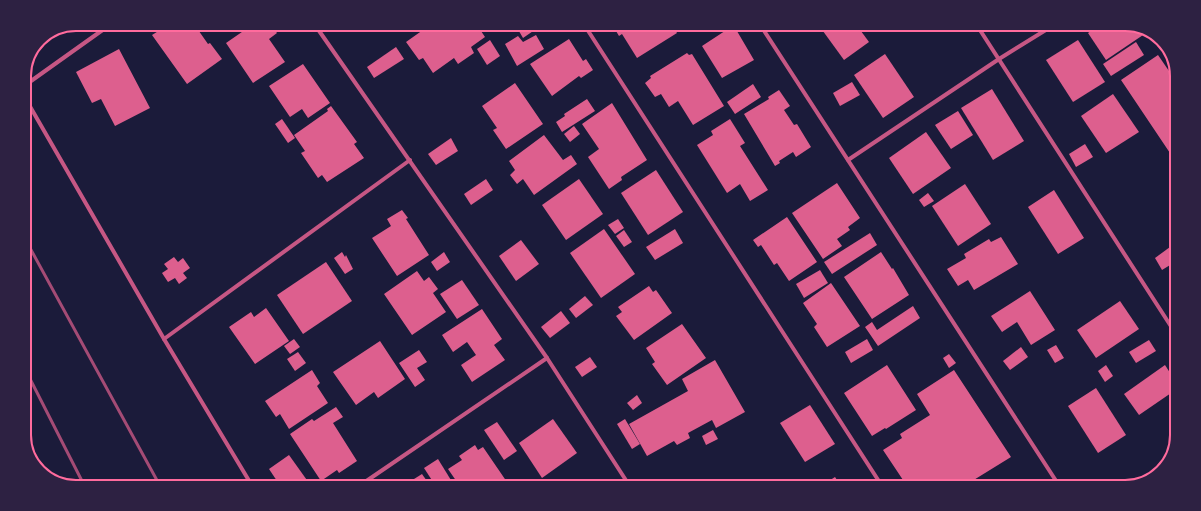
<svg xmlns="http://www.w3.org/2000/svg" width="1201" height="511" font-family="'Public Sans',sans-serif">
  <rect width="100%" height="100%" fill="#1b1b3a"/>
  <g fill="#dd5f8e">
    <path d="M156 24H194L208 44 210 43 222 59 187 84 152 35 160 30Z"/>
    <path d="M252 25H271L277 33 269 39 285 62 253 83 226 43Z"/>
    <path d="M430 25H477L485 37 471 47 474 53 458 64 454 58 433 73 423 58 419 60 406 42Z"/>
    <path d="M516 26H547L541 30 539 27 523 38Z"/>
    <path d="M613 26H673L677 33 637 58 622 34 619 36Z"/>
    <path d="M734 26 754 60 722 78 702 46 731 27 732 28Z"/>
    <path d="M820 27H858L869 42 844 60Z"/>
    <path d="M1095 28H1145L1149 31 1106 60 1088 33Z"/>
    <path d="M536 35 544 49 517 66 505 44 518 36 523 42Z"/>
    <path d="M569 39 583 61 586 59 593 70 581 78 579 76 552 96 530 64Z"/>
    <path d="M490 40 500 56 487 65 477 49Z"/>
    <path d="M1078 40 1105 82 1073 102 1046 60Z"/>
    <path d="M1136 42 1144 55 1111 76 1103 64Z"/>
    <path d="M396 47 404 59 374 78 367 67Z"/>
    <path d="M119 49 150 108 115 126 101 99 92 103 76 72Z"/>
    <path d="M687 53 689 55 692 54 724 106 693 125 678 101 669 107 661 94 655 97 645 83 651 78 650 76Z"/>
    <path d="M885 54 914 97 883 118 854 75Z"/>
    <path d="M1158 55 1169 71 1175 67 1177 72 1176 162 1121 80Z"/>
    <path d="M303 64 330 103 308 118 302 109 290 117 269 86Z"/>
    <path d="M852 82 860 95 840 106 833 93Z"/>
    <path d="M515 83 543 124 506 149 493 130 497 128 482 106Z"/>
    <path d="M753 84 761 97 735 114 727 102Z"/>
    <path d="M992 89 1024 141 993 160 961 108Z"/>
    <path d="M779 90 790 106 784 110 794 125 797 124 811 147 796 157 793 152 779 161 780 163 775 166 744 114 769 99 768 97Z"/>
    <path d="M1113 94 1139 132 1106 153 1081 116Z"/>
    <path d="M587 99 595 111 562 132 556 122 565 116 564 114Z"/>
    <path d="M612 103 647 160 621 177 622 180 609 189 588 157 599 149 582 124Z"/>
    <path d="M331 106 357 142 354 144 364 158 327 182 322 175 318 178 301 153 305 151 294 135 328 111 327 109Z"/>
    <path d="M958 111 973 135 951 149 935 125Z"/>
    <path d="M282 119 295 138 288 143 275 124Z"/>
    <path d="M730 119 745 143 740 146 768 190 750 201 740 184 727 193 697 145 713 135 711 131Z"/>
    <path d="M574 126 580 134 570 142 564 134Z"/>
    <path d="M926 132 951 168 913 194 889 158Z"/>
    <path d="M544 135 563 160 571 155 577 164 534 195 523 179 517 184 510 175 515 170 509 161Z"/>
    <path d="M451 138 458 151 436 165 428 154Z"/>
    <path d="M1085 144 1093 157 1076 167 1069 154Z"/>
    <path d="M656 170 683 212 648 235 621 193Z"/>
    <path d="M486 179 493 190 471 205 464 194Z"/>
    <path d="M579 179 603 214 566 240 542 205Z"/>
    <path d="M837 183 860 218 848 227 850 230 837 239 842 246 823 259 792 213Z"/>
    <path d="M965 184 991 224 958 246 932 206Z"/>
    <path d="M1054 190 1084 238 1058 254 1028 207Z"/>
    <path d="M928 193 934 201 924 207 919 200Z"/>
    <path d="M402 210 408 218 406 219 429 255 397 276 372 238 391 226 387 219Z"/>
    <path d="M787 217 817 262 789 281 777 263 774 265 761 245 758 247 753 240Z"/>
    <path d="M618 219 624 228 615 234 608 225Z"/>
    <path d="M604 229 635 274 601 298 570 253Z"/>
    <path d="M675 229 683 243 655 260 646 247Z"/>
    <path d="M624 230 632 242 624 247 616 236Z"/>
    <path d="M870 233 877 245 832 274 824 262Z"/>
    <path d="M1001 237 1018 264 974 290 968 280 958 286 947 269 966 258 964 254 989 239 991 242Z"/>
    <path d="M521 240 539 264 516 281 499 256Z"/>
    <path d="M1170 247 1175 256V262L1162 270 1155 258Z"/>
    <path d="M342 252 345 257 346 255 353 269 345 274 334 258Z"/>
    <path d="M444 252 450 262 437 271 431 262Z"/>
    <path d="M881 252 892 269 893 268 909 295 872 319 844 277Z"/>
    <path d="M174 257 178 262 183 258 190 268 183 273 187 278 179 284 175 278 168 282 162 273 168 269 164 264Z"/>
    <path d="M326 262 352 301 303 334 277 295Z"/>
    <path d="M820 270 828 283 804 298 796 284Z"/>
    <path d="M417 271 424 281 429 277 438 289 433 293 446 312 412 335 384 294Z"/>
    <path d="M462 280 479 305 457 319 440 294Z"/>
    <path d="M831 283 860 326 827 347 814 327 817 324 803 303Z"/>
    <path d="M649 286 653 292 656 290 672 313 634 340 616 316 622 312 618 307Z"/>
    <path d="M1030 291 1055 330 1031 345 1017 322 1002 332 991 316Z"/>
    <path d="M585 296 593 305 576 318 569 309Z"/>
    <path d="M1120 301 1139 329 1096 358 1077 330Z"/>
    <path d="M913 306 920 318 878 346 865 327 872 322 877 330Z"/>
    <path d="M266 308 289 341 255 364 229 327 251 312 254 317Z"/>
    <path d="M482 309 502 339 494 345 505 360 472 382 461 365 476 355 467 342 453 352 442 335Z"/>
    <path d="M561 311 570 323 550 338 541 327Z"/>
    <path d="M682 324 706 358 667 385 652 364 655 362 646 348Z"/>
    <path d="M294 339 300 347 290 354 284 346Z"/>
    <path d="M867 339 873 350 851 363 845 352Z"/>
    <path d="M1149 340 1156 351 1136 363 1129 352Z"/>
    <path d="M380 341 405 379 378 398 374 392 356 405 333 372Z"/>
    <path d="M1056 345 1064 358 1055 363 1047 350Z"/>
    <path d="M1021 347 1028 357 1010 370 1003 361Z"/>
    <path d="M419 350 427 362 417 368 425 380 415 387 399 363Z"/>
    <path d="M298 352 306 363 295 371 287 359Z"/>
    <path d="M949 354 956 363 949 368 943 358Z"/>
    <path d="M590 357 597 367 582 377 575 367Z"/>
    <path d="M715 360 745 412 716 428 712 420 688 433 690 438 677 445 674 441 647 456 629 424 688 391 682 379Z"/>
    <path d="M887 365 916 410 886 429 885 428 872 436 844 393Z"/>
    <path d="M1106 365 1113 376 1105 382 1098 371Z"/>
    <path d="M1165 365 1174 379V391L1139 415 1124 394Z"/>
    <path d="M312 370 320 383 317 386 328 403 289 429 280 414 276 417 265 401Z"/>
    <path d="M954 370 1011 457 964 486H907L883 450 902 438 900 434 930 415 917 394Z"/>
    <path d="M1096 388 1126 435 1098 453 1068 406Z"/>
    <path d="M637 395 642 403 633 410 627 403Z"/>
    <path d="M810 405 835 444 805 462 780 423Z"/>
    <path d="M336 407 343 417 333 423 357 461 339 473 337 470 321 481 290 434 312 419 314 421Z"/>
    <path d="M553 419 577 453 542 478 519 443Z"/>
    <path d="M625 419 640 444 632 449 617 424Z"/>
    <path d="M497 422 517 451 504 460 484 430Z"/>
    <path d="M713 430 718 439 706 445 702 436Z"/>
    <path d="M475 445 478 450 483 447 509 485H459L448 469 462 460 459 456Z"/>
    <path d="M289 455 309 483 307 484H279L269 469Z"/>
    <path d="M438 459 454 485H435L424 468Z"/>
    <path d="M422 474 429 484H406Z"/>
    <path d="M835 477 841 486H821Z"/>
  </g>
  <g fill="none" stroke-linecap="round" stroke-linejoin="round">
    <g stroke="#c65784" stroke-width="4">
      <path d="M315 25 547 358 629 485"/>
      <path d="M585 26 882 486"/>
      <path d="M761 26 1060 487"/>
      <path d="M978 27 1174 331"/>
      <path d="M24 86 111 24"/>
      <path d="M24 96 164 339 251 484"/>
      <path d="M848 160 999 59 1049 28"/>
      <path d="M164 339 410 160"/>
      <path d="M362 484 547 358"/>
    </g>
    <g stroke="#a44b75" stroke-width="3">
      <path d="M24 237 159 484"/>
      <path d="M24 367 83 483"/>
    </g>
  </g>
  <path d="M0 0H1201V511H0ZM76 31H1125A45 45 0 0 1 1170 76V435A45 45 0 0 1 1125 480H76A45 45 0 0 1 31 435V76A45 45 0 0 1 76 31Z" fill="#2d2142" fill-rule="evenodd"/>
  <path fill="none" stroke="#ff6b9d" stroke-width="2" d="M76 31H1125A45 45 0 0 1 1170 76V435A45 45 0 0 1 1125 480H76A45 45 0 0 1 31 435V76A45 45 0 0 1 76 31Z"/>
</svg>
